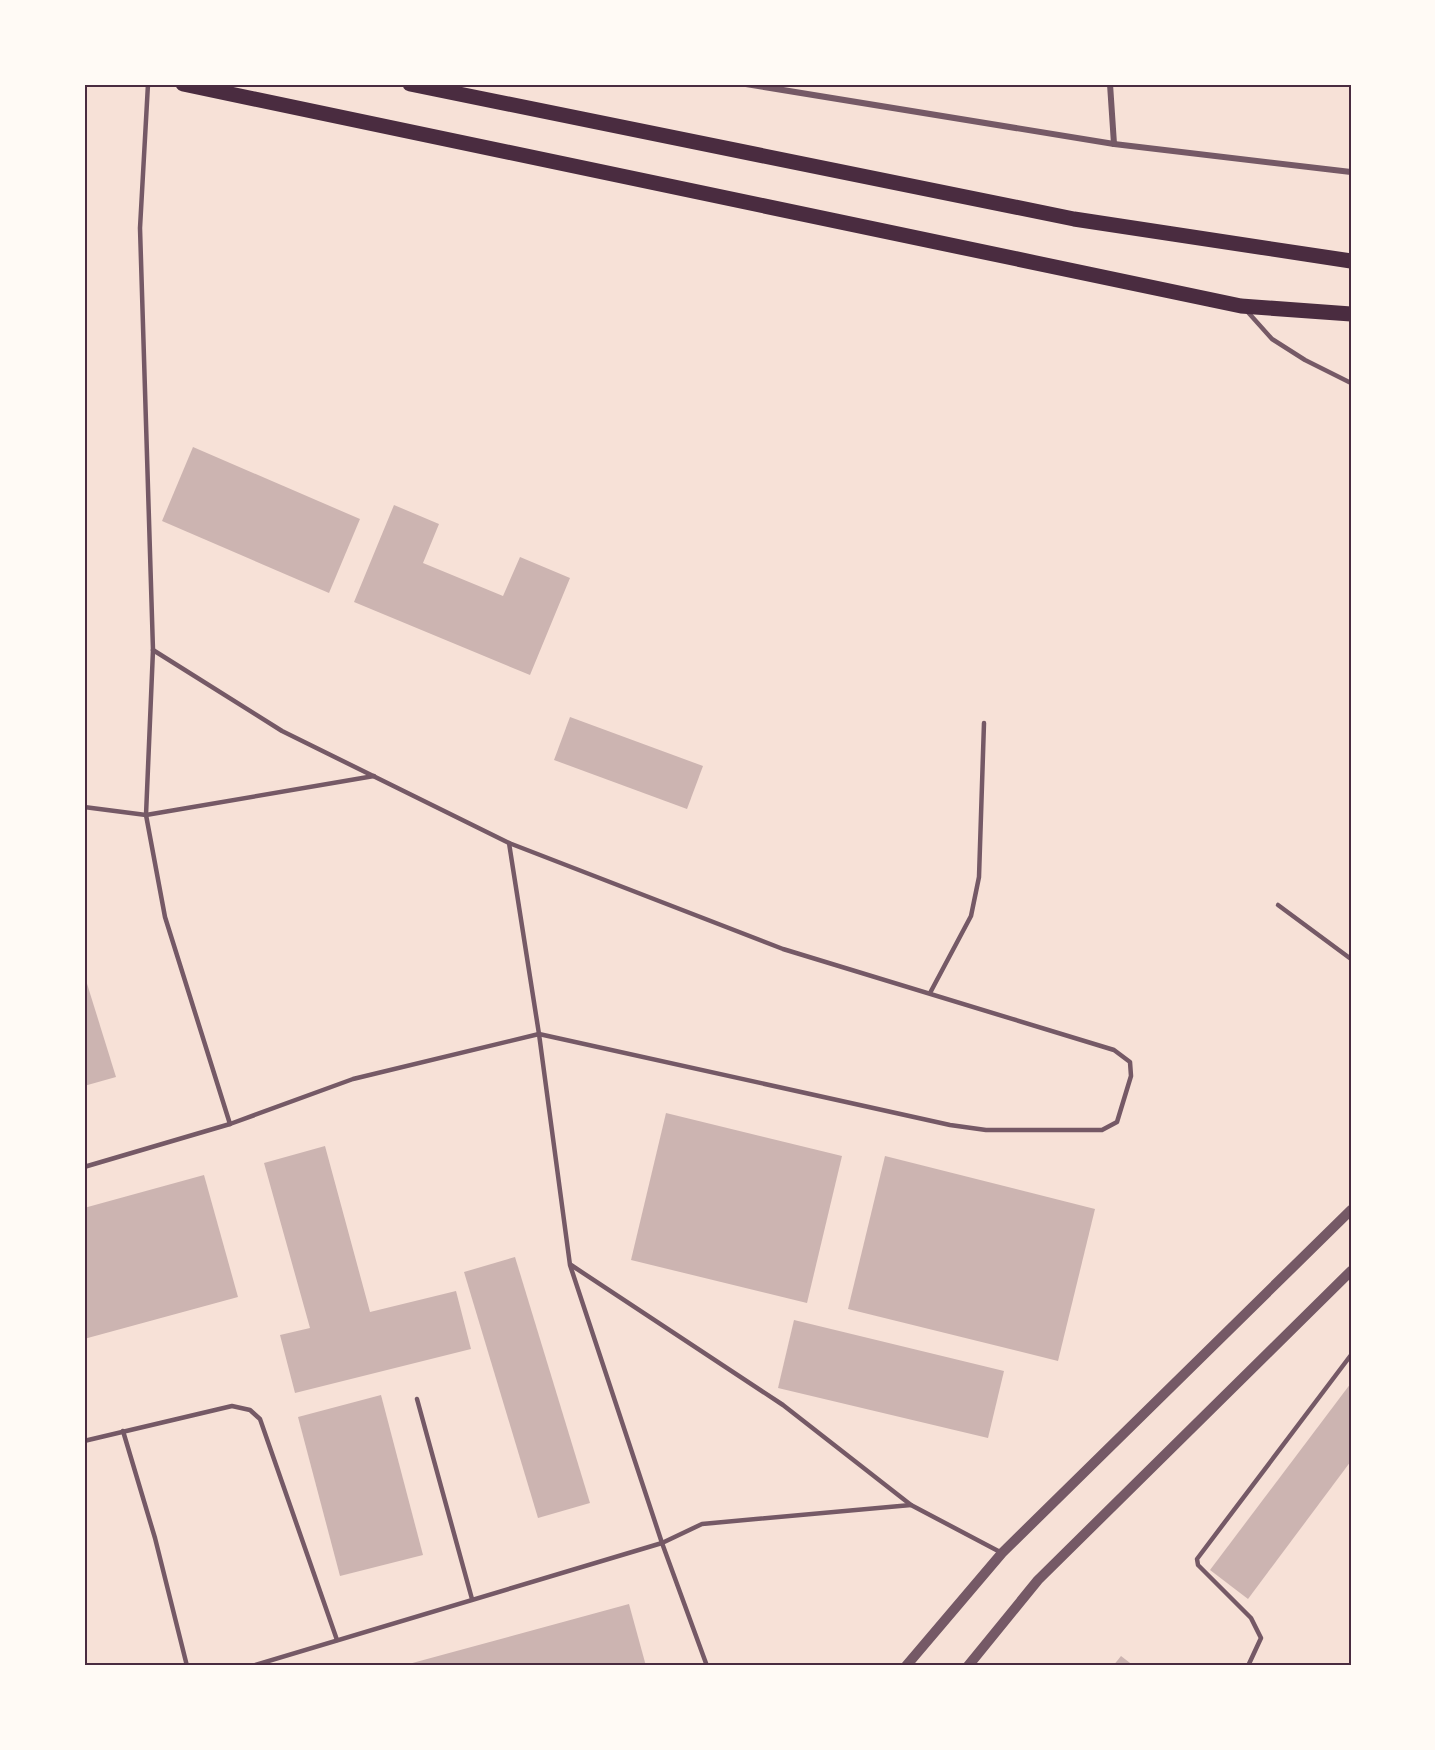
<svg xmlns="http://www.w3.org/2000/svg" width="1435" height="1750" font-family="Signika,sans-serif">
  <rect width="100%" height="100%" fill="#f7e1d7"/>
  <g fill="#ccb4b1">
    <path d="M193 447 360 519 329 593 162 521Z"/>
    <path d="M394 505 439 524 423 563 503 596 520 557 570 578 530 675 354 602Z"/>
    <path d="M570 717 703 766 687 809 554 760Z"/>
    <path d="M84 974 116 1077 84 1086Z"/>
    <path d="M666 1113 842 1156 807 1303 631 1260Z"/>
    <path d="M325 1146 370 1312 456 1291 471 1349 295 1393 280 1335 310 1328 264 1163Z"/>
    <path d="M885 1156 1095 1209 1058 1361 848 1309Z"/>
    <path d="M204 1175 238 1297 84 1339V1208Z"/>
    <path d="M515 1257 590 1503 538 1518 464 1272Z"/>
    <path d="M794 1320 1004 1371 988 1438 778 1388Z"/>
    <path d="M1351 1383V1461L1248 1599 1210 1570Z"/>
    <path d="M381 1395 423 1555 340 1576 298 1417Z"/>
    <path d="M629 1604 646 1666H405V1665Z"/>
    <path d="M1121 1656 1134 1666H1113Z"/>
  </g>
  <g fill="none" stroke-linecap="round" stroke-linejoin="round">
    <g stroke="#755966" stroke-width="4.5">
      <path d="M148 84 140 228 153 650 146 815 165 917 230 1124"/>
      <path d="M1246 310 1272 339 1305 360 1351 383"/>
      <path d="M84 807 146 815 374 776"/>
      <path d="M509 843 539 1034 570 1265 662 1543 707 1666"/>
      <path d="M1278 905 1351 959"/>
      <path d="M930 993 971 916 979 877 984 723"/>
      <path d="M84 1167 230 1124 353 1079 539 1034 950 1125 986 1130H1102L1117 1122 1131 1076 1130 1062 1114 1050 783 949 509 843 282 731 153 650"/>
      <path d="M571 1265 783 1405 911 1505 1002 1553"/>
      <path d="M417 1399 472 1599"/>
      <path d="M123 1431 155 1538 187 1666"/>
      <path d="M84 1441 232 1406 250 1410 260 1419 337 1640"/>
      <path d="M252 1666 662 1543 702 1524 911 1505"/>
      <path d="M1248 1666 1261 1638 1251 1618 1198 1565 1197 1559 1351 1355"/>
      <path d="M1349 1666 1351 1664"/>
    </g>
    <g stroke="#755966" stroke-width="6">
      <path d="M746 84 1114 144 1351 172"/>
      <path d="M1110 84 1114 144"/>
    </g>
    <g stroke="#755966" stroke-width="10">
      <path d="M906 1666 1002 1553 1351 1210"/>
      <path d="M968 1666 1038 1580 1351 1271"/>
    </g>
    <g stroke="#4a2c40" stroke-width="15">
      <path d="M183 84 1241 306 1351 314"/>
      <path d="M410 84 1074 219 1351 261"/>
    </g>
  </g>
  <rect width="1435" height="1750" fill="none" stroke="#fffaf5" stroke-width="171"/>
  <rect x="86" y="86" width="1264" height="1578" fill="none" stroke="#4a2c40" stroke-width="2"/>
</svg>
